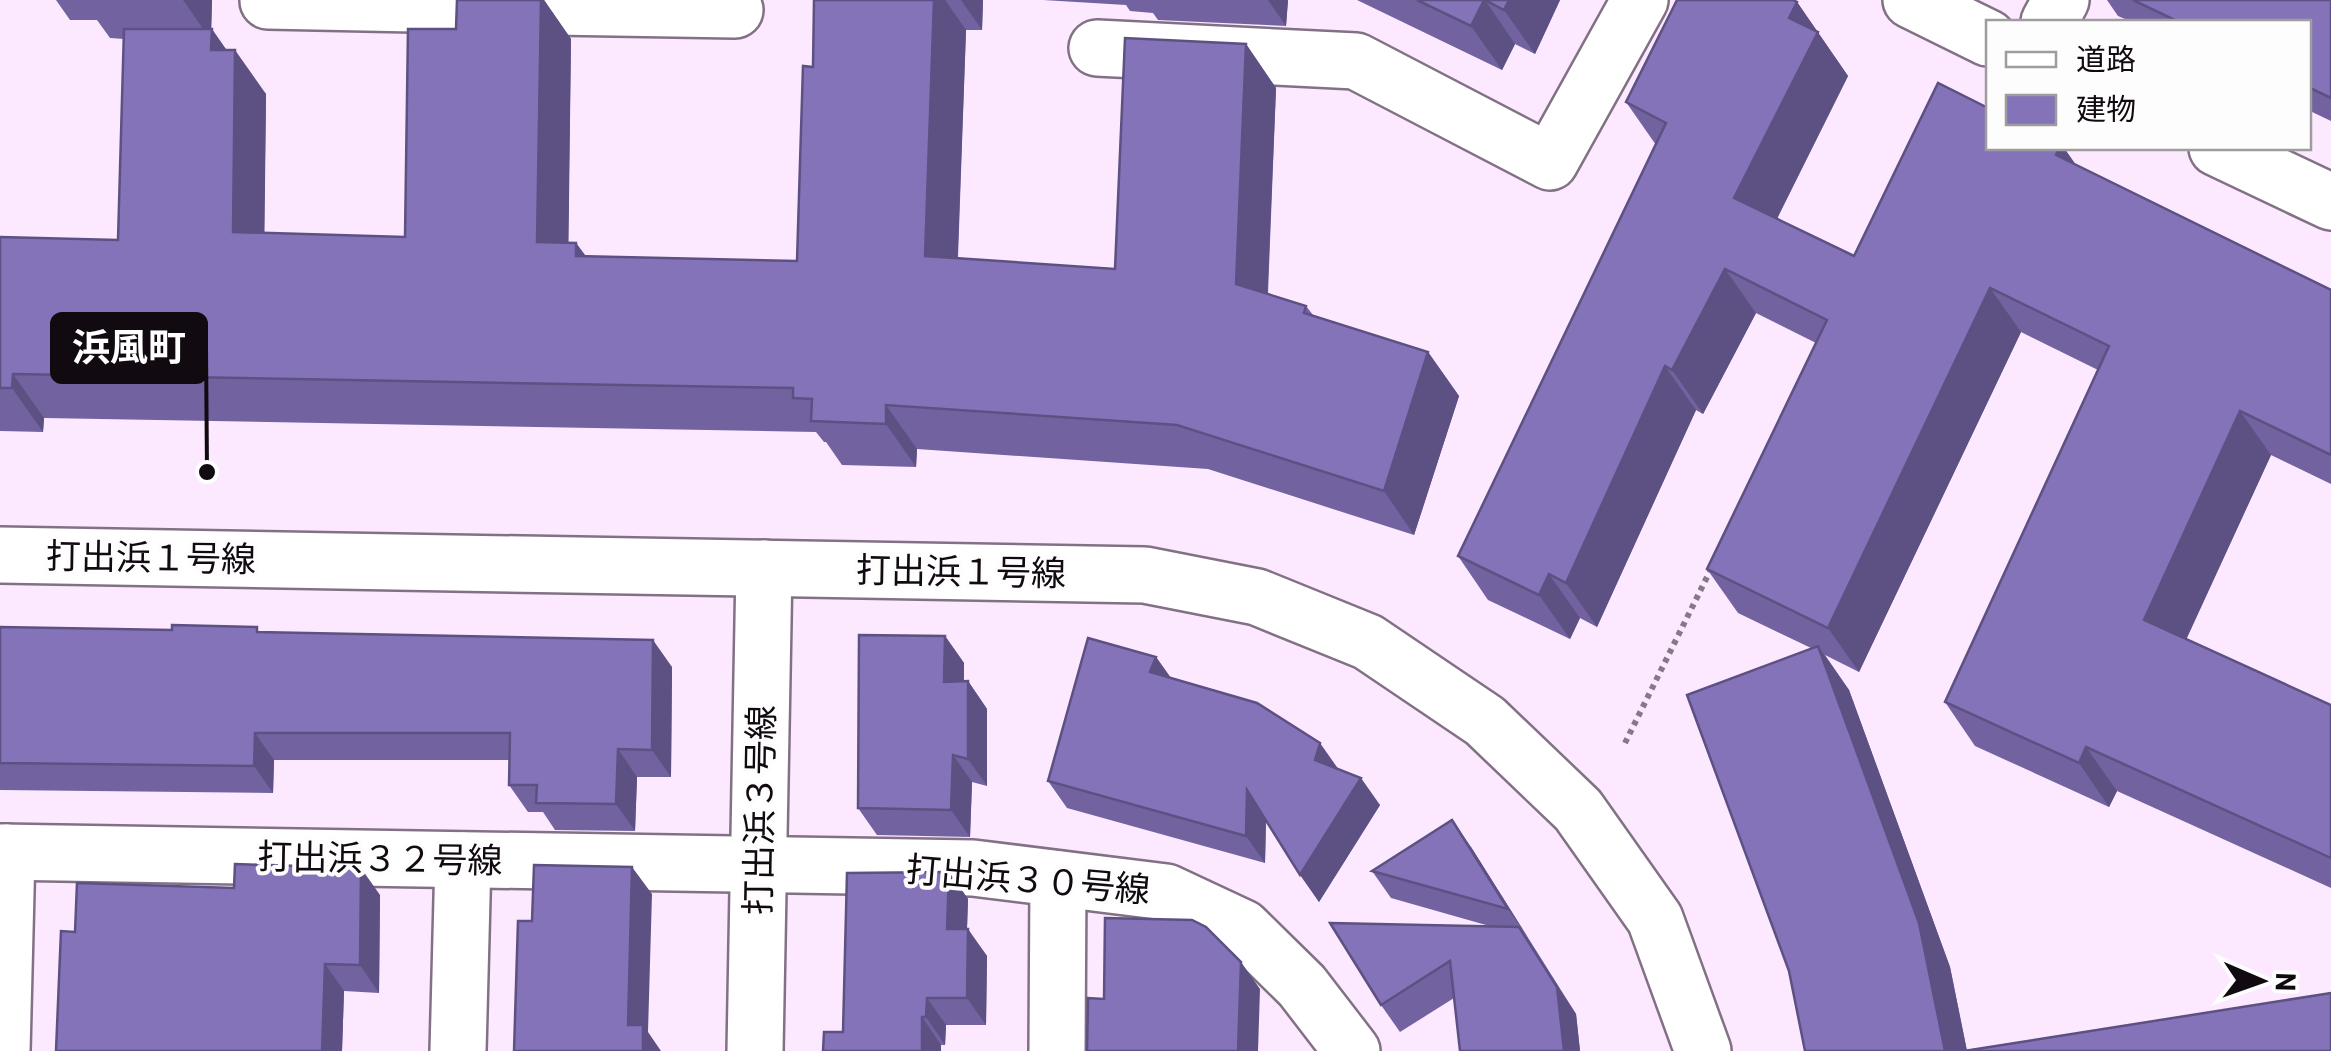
<svg xmlns="http://www.w3.org/2000/svg" width="2331" height="1051" font-family="Barlow,'Noto Sans JP',sans-serif">
  <rect width="100%" height="100%" fill="#fce9ff"/>
  <g fill="none" stroke-linecap="round" stroke-linejoin="round">
    <g stroke="#827184" stroke-width="60">
      <g id="minor">
        <path d="M554 0V7L735 10"/>
        <path d="M1911 0 1988 38"/>
        <path d="M268 1 554 7"/>
        <path d="M2049 22 2061 0"/>
        <path d="M1097 48 1356 61 1550 162 1640 0"/>
        <path d="M2217 148 2331 202"/>
        <path d="M0 555 1145 575 1257 597 1368 642 1485 721 1578 810 1655 919 1703 1051"/>
        <path d="M0 852 973 868 1166 892 1243 928 1302 986 1352 1051"/>
        <path d="M2 1051 7 852"/>
        <path d="M458 1051 463 860"/>
        <path d="M755 1051 764 568"/>
        <path d="M1057 1051 1058 879"/>
      </g>
    </g>
    <path stroke="#867987" stroke-width="6" stroke-dasharray="5 5" stroke-linecap="butt" d="M1625 743 1711 569"/>
    <use href="#minor" stroke="#fff" stroke-width="55"/>
  </g>
  <g fill="#7263a0">
    <path d="M56 0H212L211 29 226 50 266 94 264 233 405 237 456 29 457 0H544L571 39 568 243H576L586 256 797 261 813 67 814 0H983L982 30H966L958 258 1115 269 1246 44 1276 88 1268 294 1306 306 1313 315 1428 352 1459 396 1414 535 1208 469 917 449 916 467 842 465 826 442H824L816 432 44 418 43 432 0 431V237L118 240 124 39 110 38 97 20H70Z"/>
    <path d="M1043 0H1288L1286 26 1158 20 1153 13 1130 11 1126 5Z"/>
    <path d="M1357 0H1560L1535 54 1515 44 1502 70Z"/>
    <path d="M2107 0H2331V121L2308 110V22H2132L2118 16Z"/>
    <path d="M1797 2 1848 76 1777 219 1854 256 1988 148H2064L2076 165 2331 290V484L2271 455 2186 639 2331 705V888L2117 791 2109 807 1975 746 1945 702 2098 370 2021 332 1859 672 1825 655 1849 690 1950 967 1967 1051H2331H1805L1811 648 1738 613 1707 569 1816 343 1756 313 1703 414 1696 410 1597 627 1580 618 1570 639 1488 600 1458 556 1656 145 1626 102Z"/>
    <path d="M0 627 261 632 672 667 671 777H637L635 831 555 830 543 812H528L509 785V760H274L273 793 0 790Z"/>
    <path d="M945 636 964 663V681H968L987 709V786L972 782 970 837 877 835 858 808Z"/>
    <path d="M1156 657 1171 678 1338 769 1380 805 1319 902 1266 820 1265 863 1067 808 1048 781Z"/>
    <path d="M1471 847 1576 1014 1580 1051H1460L1454 998 1400 1032 1381 1005 1493 927 1391 898 1372 871Z"/>
    <path d="M949 872 968 899 967 929 987 956 986 1025H946L945 1045H941V1051H823L843 1032Z"/>
    <path d="M234 888 380 895 379 993 344 991 342 1051H56L75 932Z"/>
  </g>
  <g fill="#5d5082">
    <path d="M183 0H212L211 40Z"/>
    <path d="M541 0H544L571 39 568 285 537 242Z"/>
    <path d="M934 0H945L966 30 956 300 925 256Z"/>
    <path d="M961 0H983L982 30Z"/>
    <path d="M1268 0H1288L1286 26Z"/>
    <path d="M1485 0 1515 44 1502 70 1471 26Z"/>
    <path d="M1509 0H1560L1535 54 1504 10Z"/>
    <path d="M1797 2 1848 76 1765 242 1734 198 1789 18Z"/>
    <path d="M212 29 235 62V50L266 94 264 276 233 232 211 50Z"/>
    <path d="M1246 44 1276 88 1266 327 1236 284Z"/>
    <path d="M2059 148H2064L2092 188 2056 155Z"/>
    <path d="M576 243 607 287 576 256Z"/>
    <path d="M1725 269 1756 313 1703 414 1672 370Z"/>
    <path d="M1990 288 2021 332 1859 672 1828 628Z"/>
    <path d="M1428 352 1459 396 1414 535 1384 491Z"/>
    <path d="M1665 366 1696 410 1597 627 1566 583Z"/>
    <path d="M13 374 44 418 43 432 12 388Z"/>
    <path d="M886 405 917 449 916 467 886 424Z"/>
    <path d="M2240 411 2271 455 2175 664 2144 620Z"/>
    <path d="M1549 574 1580 618 1570 639 1539 595Z"/>
    <path d="M945 636 964 663 963 709 944 682Z"/>
    <path d="M653 640 672 667 671 777 652 750Z"/>
    <path d="M1818 646 1849 690 1950 967 1967 1051H1945Z"/>
    <path d="M1156 657 1175 684 1150 672Z"/>
    <path d="M968 681 987 709V786L968 759Z"/>
    <path d="M255 733 274 760 273 793 254 766Z"/>
    <path d="M1320 743 1339 770 1315 760Z"/>
    <path d="M2086 747 2117 791 2109 807 2079 763Z"/>
    <path d="M618 749 637 777 635 831 616 804Z"/>
    <path d="M953 755 972 782 970 837 951 810Z"/>
    <path d="M1361 778 1380 805 1319 902 1300 875Z"/>
    <path d="M1247 790 1266 817 1265 863 1246 836Z"/>
    <path d="M1452 820 1471 847 1527 936 1508 909Z"/>
    <path d="M632 867 652 894 648 1032 661 1051H643L628 1025Z"/>
    <path d="M361 868 380 895 379 993 360 965Z"/>
    <path d="M949 872 968 899 966 956 947 929Z"/>
    <path d="M1519 927 1576 1014 1580 1051H1564Z"/>
    <path d="M968 929 987 956 986 1025 967 998Z"/>
    <path d="M1241 962 1260 989 1258 1051H1238Z"/>
    <path d="M325 964 344 991 342 1051H322Z"/>
    <path d="M927 998 946 1025 945 1045 926 1017Z"/>
    <path d="M922 1017 941 1045V1051H922Z"/>
  </g>
  <g fill="#8573ba" stroke="#5d5082" stroke-width="2.5">
    <path d="M457 0H541L537 242 576 243V256L797 261 803 66 813 67 814 0H934L925 256 1115 269 1125 38 1246 44 1236 284 1306 306 1304 313 1428 352 1384 491 1177 425 886 405V424L811 421 812 399 793 398V388L13 374 12 388H0V237L118 240 124 29H212L211 50H235L233 232 405 237 408 29H456Z"/>
    <path d="M1417 0H1484L1471 26Z"/>
    <path d="M1485 0H1509L1504 10Z"/>
    <path d="M1677 0H1793L1797 2 1789 18 1818 32 1734 198 1854 256 1938 83 1988 108V148H2059L2056 155 2331 290V455L2240 411 2144 620 2331 705V858L2086 747 2079 763 1945 702 2109 346 1990 288 1828 628 1707 569 1827 320 1725 269 1672 370 1665 366 1566 583 1549 574 1539 595 1458 556 1666 123 1626 102Z"/>
    <path d="M2133 0H2331V98L2308 87V22H2179Z"/>
    <path d="M172 625 257 627V632L653 640 652 750 618 749 616 804 536 803 537 785H509L510 733H255L254 766 0 763V627L172 630Z"/>
    <path d="M859 635 945 636 944 682 968 681V759L953 755 951 810 858 808Z"/>
    <path d="M1088 638 1156 657 1150 672 1257 703 1320 743 1315 760 1361 778 1300 875 1247 790 1246 836 1048 781Z"/>
    <path d="M1818 646 1919 923 1945 1051H1805L1789 971 1687 695Z"/>
    <path d="M1452 820 1508 909 1372 871Z"/>
    <path d="M235 864 361 868 360 965 325 964 322 1051H56L61 931 75 932 77 883 234 888Z"/>
    <path d="M534 865 632 867 628 1025H643V1051H514L518 921H532Z"/>
    <path d="M949 872 947 929H968L967 998H927L926 1017H922V1051H823L824 1032H843L847 873Z"/>
    <path d="M1105 918 1192 920 1206 927 1241 962 1238 1051H1087L1088 998 1104 999Z"/>
    <path d="M1330 923 1519 927 1557 987 1564 1051H1460L1450 961 1381 1005Z"/>
    <path d="M2331 993V1051H1964Z"/>
  </g>
  <g text-anchor="middle" stroke-width="8" stroke-linejoin="round" paint-order="stroke">
    <g font-size="35" fill="#110a11" stroke="#fdfdfd">
      <text transform="translate(151 558) rotate(1)" y="12">打出浜１号線</text>
      <text transform="translate(961 572) rotate(1)" y="12">打出浜１号線</text>
      <text transform="translate(760 810) rotate(-89)" y="12">打出浜３号線</text>
      <text transform="translate(380 859) rotate(1)" y="12">打出浜３２号線</text>
      <text transform="translate(1028 880) rotate(5)" y="12">打出浜３０号線</text>
    </g>
  </g>
  <path fill="none" stroke="#110a11" stroke-width="4" d="M207 472L206 348"/>
  <circle fill="#110a11" stroke="#fdfdfd" stroke-width="4" cx="207" cy="472" r="10"/>
  <rect fill="#110a11" stroke="#110a11" stroke-width="4" x="52" y="314" width="154" height="68" rx="10"/>
  <g font-size="38" text-anchor="middle" font-weight="bold" fill="#fff">
    <text x="129" y="361">浜風町</text>
  </g>
  <rect x="1986" y="20" width="325" height="130" fill="#fdfdfd" stroke="#9f9c9f" stroke-width="2.5"/>
  <rect x="2006" y="52" width="50" height="15" fill="#ffffff" stroke="#9f9c9f" stroke-width="2.5"/>
  <text x="2076" y="70" font-size="30" fill="#110a11">道路</text>
  <rect x="2006" y="95" width="50" height="30" fill="#8573ba" stroke="#9f9c9f" stroke-width="2.5"/>
  <text x="2076" y="120" font-size="30" fill="#110a11">建物</text>
  <g transform="translate(2261 981) rotate(92)" stroke="#fdfdfd" stroke-width="8" paint-order="stroke">
  <path d="M0-8L18 38L0 25L-18 38Z" fill="#110a11"/>
  <text y="-15" font-size="28" font-weight="bold" text-anchor="middle" fill="#110a11">N</text>
  </g>
</svg>
